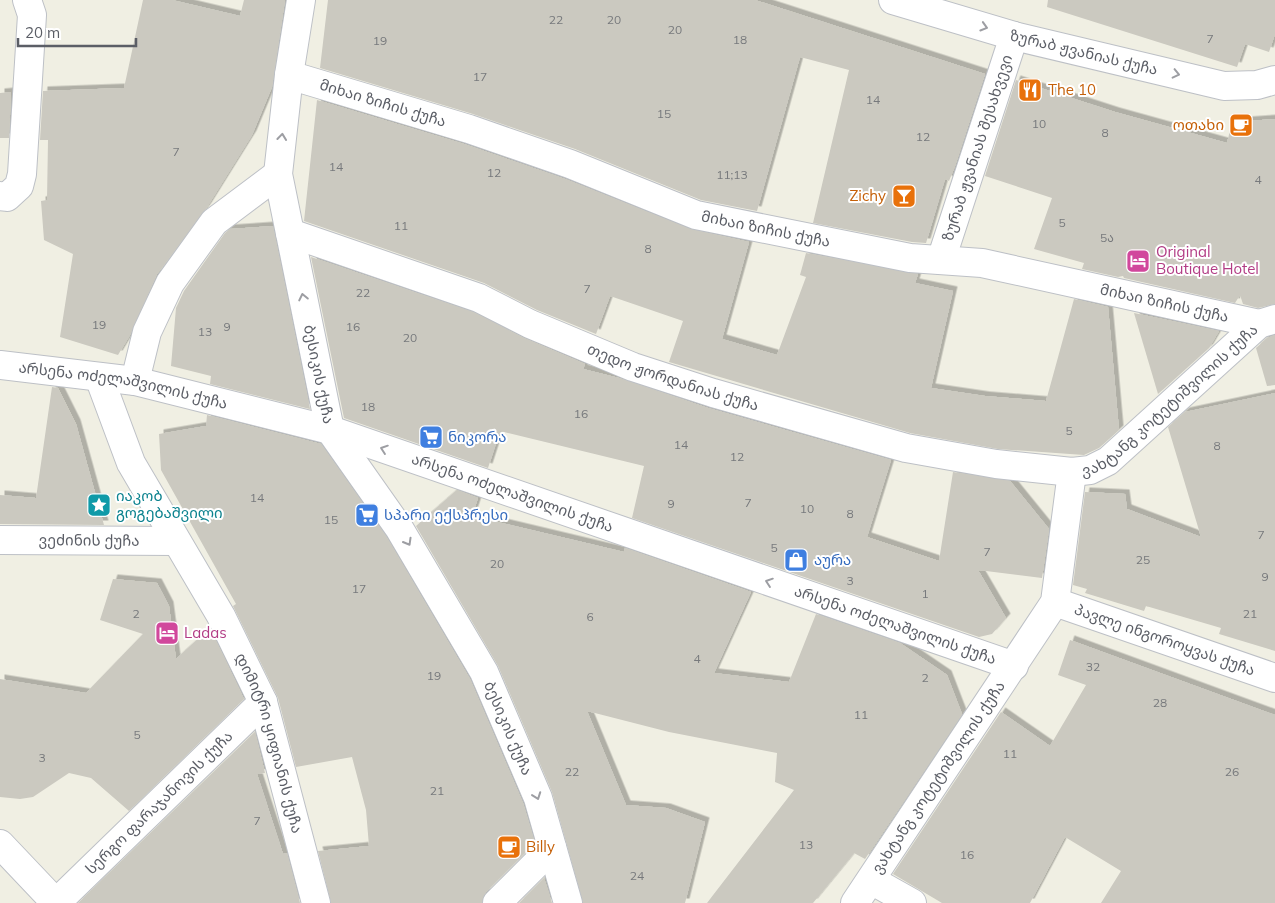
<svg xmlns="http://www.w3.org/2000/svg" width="1275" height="903" font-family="Mulish,'Noto Sans Georgian',sans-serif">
  <defs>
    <filter id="shadow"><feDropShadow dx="4.5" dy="-4.5" stdDeviation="0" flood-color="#0004"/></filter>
  </defs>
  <rect width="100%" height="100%" fill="#f0efe3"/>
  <g fill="#cbc9c0" filter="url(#shadow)">
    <path d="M143 0H172L240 16 244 0H285L272 87 252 135 207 207 157 274 130 335 118 355 60 337 73 254 44 240 41 201 47 200 48 140H40L43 91 124 88Z"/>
    <path d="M328 0H755L985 74 955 166 949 181 945 179 926 243 912 242 813 223 849 70 800 57 757 211 701 200 575 149 473 114 320 68Z"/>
    <path d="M1048 0H1275V34L1269 52 1245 44 1237 67 1047 7Z"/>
    <path d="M1016 80 1115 112 1227 143 1232 122 1275 119V304L1258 308 1243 304 1240 295 1235 303 1124 278 1123 276 1118 277 1082 269 1084 263 1034 249 1052 198 985 176Z"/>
    <path d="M11 92 9 138H0V93Z"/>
    <path d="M317 100 464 144 565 179 690 229 749 242 722 339 777 355 806 277 800 275 806 253 918 274 915 283 953 291 931 388 985 396 1046 401 1074 299 1108 307 1119 430 1099 448 1084 455 998 449 910 433 669 362 683 321 610 296 596 334 537 310 484 283 304 221Z"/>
    <path d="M273 226 310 409 210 384 211 376 171 366 176 308 184 291 225 233 230 229Z"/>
    <path d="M311 257 473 312 524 338 585 364 583 369 619 378 708 408 891 460 867 537 939 561 953 472 1010 481 1049 529 1042 578 978 570 1006 618 992 634 979 637 632 518 644 466 500 431 488 468 344 418Z"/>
    <path d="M1134 313 1219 331 1209 348 1158 394Z"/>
    <path d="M1275 335V385L1267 386 1256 348 1267 338Z"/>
    <path d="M52 387 58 388 76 424 104 525 0 524V495L36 498Z"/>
    <path d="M1275 393V651L1219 634 1221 628 1146 606 1144 611 1085 593 1087 589 1073 585 1085 492 1125 494 1127 509 1201 537 1168 427 1185 412Z"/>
    <path d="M207 415 321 444 386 536 470 679 523 803 535 843 486 892 482 903H331L318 851 369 846 366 810 352 757 296 767 278 698 233 606 236 604 161 470 159 434 206 426Z"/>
    <path d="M457 490 478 498 472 516 624 552 625 548 751 592 714 673 789 682 816 614 900 643 947 675 962 714 865 859 854 853 813 903H707L794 790 775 782 777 753 669 732 587 711 626 805 666 808 705 822 685 903H583L552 792 498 666 416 526Z"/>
    <path d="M113 579 157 583 169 606 176 659 210 628 244 699 129 811 91 778 69 773 33 797 20 799 0 797V679L86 693 143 634 100 620Z"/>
    <path d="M1070 640 1275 715V903H1101L1121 871 1065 837 1030 903H942L893 874 1001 712 1050 746 1086 685 1058 675Z"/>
    <path d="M255 732 265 773 257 774 283 854 287 853 300 903H78Z"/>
    <path d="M544 878 552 903H519Z"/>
  </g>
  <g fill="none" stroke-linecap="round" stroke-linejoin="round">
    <g stroke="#bdc0c6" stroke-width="30">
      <g id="minor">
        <path id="s1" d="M301 0 289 75 278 174 330 430 399 528 484 672 538 798 568 903"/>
        <path id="s2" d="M893 0 1014 36 1224 86 1257 85 1275 80"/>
        <path id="s3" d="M289 75 469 129 570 164 696 215 910 258 982 263 1259 324"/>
        <path d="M0 196 7 197 19 186 22 174 32 15 27 0"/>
        <path id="s4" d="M290 233 479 298 530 324 633 367 713 393 906 448 996 464 1072 472 1090 470 1108 461 1259 324 1275 319"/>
        <path id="s5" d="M941 260 1014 36"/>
        <path id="s6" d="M0 365 135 381 330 430 1014 666"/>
        <path id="s7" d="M99 377 131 463 221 616 263 702 316 903"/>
        <path d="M135 381 147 332 170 283 214 222 278 174"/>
        <path id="s8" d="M0 540 176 541"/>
        <path id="s9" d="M1055 602 1275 678"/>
        <path d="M0 844 56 903"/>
        <path d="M871 880 912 903"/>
        <path id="s10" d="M56 903 263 702"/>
        <path d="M497 903 552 848"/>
        <path id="s11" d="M855 903 1055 602 1072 472"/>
      </g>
    </g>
    <use href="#minor" stroke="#fff" stroke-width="28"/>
  </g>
  <defs><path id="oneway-chevron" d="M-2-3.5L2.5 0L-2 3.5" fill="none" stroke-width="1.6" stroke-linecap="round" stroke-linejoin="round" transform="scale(1.25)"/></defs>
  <g stroke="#9d9ea3">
    <use href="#oneway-chevron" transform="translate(984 27) rotate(17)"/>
    <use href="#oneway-chevron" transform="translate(1176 74) rotate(13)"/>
    <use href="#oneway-chevron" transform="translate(282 137) rotate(-84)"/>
    <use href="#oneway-chevron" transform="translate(303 297) rotate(-102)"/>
    <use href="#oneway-chevron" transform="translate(384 449) rotate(-161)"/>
    <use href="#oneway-chevron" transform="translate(408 542) rotate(60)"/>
    <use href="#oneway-chevron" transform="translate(769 582) rotate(-161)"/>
    <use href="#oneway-chevron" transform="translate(537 796) rotate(70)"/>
  </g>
  <defs>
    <g id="restaurant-square" transform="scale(1.25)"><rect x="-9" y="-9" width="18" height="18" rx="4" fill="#e8710a" stroke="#fff"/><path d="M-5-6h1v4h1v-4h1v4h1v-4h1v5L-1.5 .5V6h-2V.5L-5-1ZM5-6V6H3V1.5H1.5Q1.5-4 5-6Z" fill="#fff"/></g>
    <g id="cafe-square" transform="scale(1.25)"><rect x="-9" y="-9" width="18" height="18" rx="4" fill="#e8710a" stroke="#fff"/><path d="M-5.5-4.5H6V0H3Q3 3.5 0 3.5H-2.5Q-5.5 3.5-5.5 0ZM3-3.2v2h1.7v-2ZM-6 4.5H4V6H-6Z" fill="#fff"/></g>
    <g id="bar-square" transform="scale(1.25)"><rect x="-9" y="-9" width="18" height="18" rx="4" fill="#e8710a" stroke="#fff"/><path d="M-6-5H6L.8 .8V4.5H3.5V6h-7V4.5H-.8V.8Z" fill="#fff"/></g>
    <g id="hotel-square" transform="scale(1.25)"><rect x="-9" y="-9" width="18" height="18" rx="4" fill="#d1479c" stroke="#fff"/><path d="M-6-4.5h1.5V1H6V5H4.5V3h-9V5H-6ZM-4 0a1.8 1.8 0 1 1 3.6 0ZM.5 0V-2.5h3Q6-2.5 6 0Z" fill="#fff"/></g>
    <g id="supermarket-square" transform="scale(1.25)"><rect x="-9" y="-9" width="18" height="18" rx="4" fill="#3f7fe0" stroke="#fff"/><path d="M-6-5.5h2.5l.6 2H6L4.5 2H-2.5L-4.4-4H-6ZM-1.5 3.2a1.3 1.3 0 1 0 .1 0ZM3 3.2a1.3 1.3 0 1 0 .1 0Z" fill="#fff"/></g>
    <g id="sight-square" transform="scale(1.25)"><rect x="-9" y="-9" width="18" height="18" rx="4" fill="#0f9aa8" stroke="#fff"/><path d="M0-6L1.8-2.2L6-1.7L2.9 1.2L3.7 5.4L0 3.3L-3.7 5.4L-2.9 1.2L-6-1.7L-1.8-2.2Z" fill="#fff"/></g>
    <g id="shop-square" transform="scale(1.25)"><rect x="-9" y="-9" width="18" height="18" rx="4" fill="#3f7fe0" stroke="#fff"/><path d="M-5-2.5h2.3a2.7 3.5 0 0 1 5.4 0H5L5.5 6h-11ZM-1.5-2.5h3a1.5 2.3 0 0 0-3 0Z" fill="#fff"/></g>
  </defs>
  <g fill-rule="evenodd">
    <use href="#restaurant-square" x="1030" y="90"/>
    <use href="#cafe-square" x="1241" y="125"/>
    <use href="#bar-square" x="904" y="196"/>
    <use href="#hotel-square" x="1138" y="261"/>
    <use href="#supermarket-square" x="431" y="437"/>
    <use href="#sight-square" x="99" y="505"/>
    <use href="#supermarket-square" x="367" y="515"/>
    <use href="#shop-square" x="796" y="560"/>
    <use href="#hotel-square" x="167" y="633"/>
    <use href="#cafe-square" x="509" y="847"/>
  </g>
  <g text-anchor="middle" stroke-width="4" stroke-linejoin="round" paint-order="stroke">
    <g font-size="12" fill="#77797c">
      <text x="556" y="24">22</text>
      <text x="614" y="24">20</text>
      <text x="675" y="34">20</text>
      <text x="1210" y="43">7</text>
      <text x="740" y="44">18</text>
      <text x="380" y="45">19</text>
      <text x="480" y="81">17</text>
      <text x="873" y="104">14</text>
      <text x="664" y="118">15</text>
      <text x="1039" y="128">10</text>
      <text x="1105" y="137">8</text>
      <text x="923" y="141">12</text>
      <text x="176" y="156">7</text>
      <text x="336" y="171">14</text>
      <text x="494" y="177">12</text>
      <text x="732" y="179">11;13</text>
      <text x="1258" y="184">4</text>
      <text x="1062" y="227">5</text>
      <text x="401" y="230">11</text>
      <text x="1107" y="242">5ა</text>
      <text x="648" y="253">8</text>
      <text x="587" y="293">7</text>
      <text x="363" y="297">22</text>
      <text x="99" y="329">19</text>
      <text x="227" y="331">9</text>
      <text x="353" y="331">16</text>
      <text x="205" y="336">13</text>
      <text x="410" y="342">20</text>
      <text x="368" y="411">18</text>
      <text x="581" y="418">16</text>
      <text x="1069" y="435">5</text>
      <text x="681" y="449">14</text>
      <text x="1217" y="450">8</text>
      <text x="737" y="461">12</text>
      <text x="257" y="502">14</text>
      <text x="748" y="507">7</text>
      <text x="671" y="508">9</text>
      <text x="807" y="513">10</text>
      <text x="850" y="518">8</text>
      <text x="331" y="524">15</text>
      <text x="1261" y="539">7</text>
      <text x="774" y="552">5</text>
      <text x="987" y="556">7</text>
      <text x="1143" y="564">25</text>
      <text x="497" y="568">20</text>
      <text x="1265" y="581">9</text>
      <text x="850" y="585">3</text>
      <text x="359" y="593">17</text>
      <text x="925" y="598">1</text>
      <text x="136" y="618">2</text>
      <text x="1250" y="618">21</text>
      <text x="590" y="621">6</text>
      <text x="697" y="663">4</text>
      <text x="1093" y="671">32</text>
      <text x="434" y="680">19</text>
      <text x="925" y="682">2</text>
      <text x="1160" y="707">28</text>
      <text x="861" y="719">11</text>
      <text x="137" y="739">5</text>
      <text x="1010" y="758">11</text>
      <text x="42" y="762">3</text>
      <text x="572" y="776">22</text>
      <text x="1232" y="776">26</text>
      <text x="437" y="795">21</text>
      <text x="257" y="825">7</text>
      <text x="806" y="849">13</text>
      <text x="967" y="859">16</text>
      <text x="637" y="880">24</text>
    </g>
    <g font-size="15" fill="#5b5e66" stroke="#fff">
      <text dy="5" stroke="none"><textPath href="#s2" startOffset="198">ზურაბ ჟვანიას ქუჩა</textPath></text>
      <text dy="5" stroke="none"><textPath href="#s3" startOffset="98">მიხაი ზიჩის ქუჩა</textPath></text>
      <text dy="5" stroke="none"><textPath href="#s5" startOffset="118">ზურაბ ჟვანიას შესახვევი</textPath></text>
      <text dy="5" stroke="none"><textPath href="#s3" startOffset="502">მიხაი ზიჩის ქუჩა</textPath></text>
      <text dy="5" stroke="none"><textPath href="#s3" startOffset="908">მიხაი ზიჩის ქუჩა</textPath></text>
      <text dy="5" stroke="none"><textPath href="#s1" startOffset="380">ბესიკის ქუჩა</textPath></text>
      <text dy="5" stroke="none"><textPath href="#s4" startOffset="410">თედო ჟორდანიას ქუჩა</textPath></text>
      <text dy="5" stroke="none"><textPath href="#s6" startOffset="125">არსენა ოძელაშვილის ქუჩა</textPath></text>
      <text dy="5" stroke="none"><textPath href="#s4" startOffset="945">ვახტანგ კოტეტიშვილის ქუჩა</textPath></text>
      <text dy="5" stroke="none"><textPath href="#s6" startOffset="530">არსენა ოძელაშვილის ქუჩა</textPath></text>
      <text dy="5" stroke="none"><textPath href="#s8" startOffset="89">ვეძინის ქუჩა</textPath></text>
      <text dy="5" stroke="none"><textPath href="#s6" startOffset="935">არსენა ოძელაშვილის ქუჩა</textPath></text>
      <text dy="5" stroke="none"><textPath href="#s9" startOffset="116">პავლე ინგოროყვას ქუჩა</textPath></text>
      <text dy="5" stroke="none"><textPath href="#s1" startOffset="785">ბესიკის ქუჩა</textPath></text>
      <text dy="5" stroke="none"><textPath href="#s7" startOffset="406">დიმიტრი ყიფიანის ქუჩა</textPath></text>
      <text dy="5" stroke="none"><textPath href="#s11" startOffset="151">ვახტანგ კოტეტიშვილის ქუჩა</textPath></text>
      <text dy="5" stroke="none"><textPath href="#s10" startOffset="144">სერგო ფარაჯანოვის ქუჩა</textPath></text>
    </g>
    <g font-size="15" fill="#c56008" stroke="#fff" text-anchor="start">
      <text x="1048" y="95">The 10</text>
      <text x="1224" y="130" text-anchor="end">ოთახი</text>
      <text x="886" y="201" text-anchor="end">Zichy</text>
      <text x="526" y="852">Billy</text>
    </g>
    <g font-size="15" fill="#b23c85" stroke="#fff" text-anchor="start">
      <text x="1156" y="257">Original<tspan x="1156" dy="17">Boutique Hotel</tspan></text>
      <text x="184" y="638">Ladas</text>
    </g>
    <g font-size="15" fill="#366cbe" stroke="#fff" text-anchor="start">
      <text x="448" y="442">ნიკორა</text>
      <text x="384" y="520">სპარი ექსპრესი</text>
      <text x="814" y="565">აურა</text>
    </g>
    <g font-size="15" fill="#0d838f" stroke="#fff" text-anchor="start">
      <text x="116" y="501">იაკობ<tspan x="116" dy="17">გოგებაშვილი</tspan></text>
    </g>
  </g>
  <path d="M18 38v8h118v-8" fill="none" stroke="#5b5e66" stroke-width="2.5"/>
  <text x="25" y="38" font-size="15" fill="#5b5e66" stroke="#ffffff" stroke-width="4" paint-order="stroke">20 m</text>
</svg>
